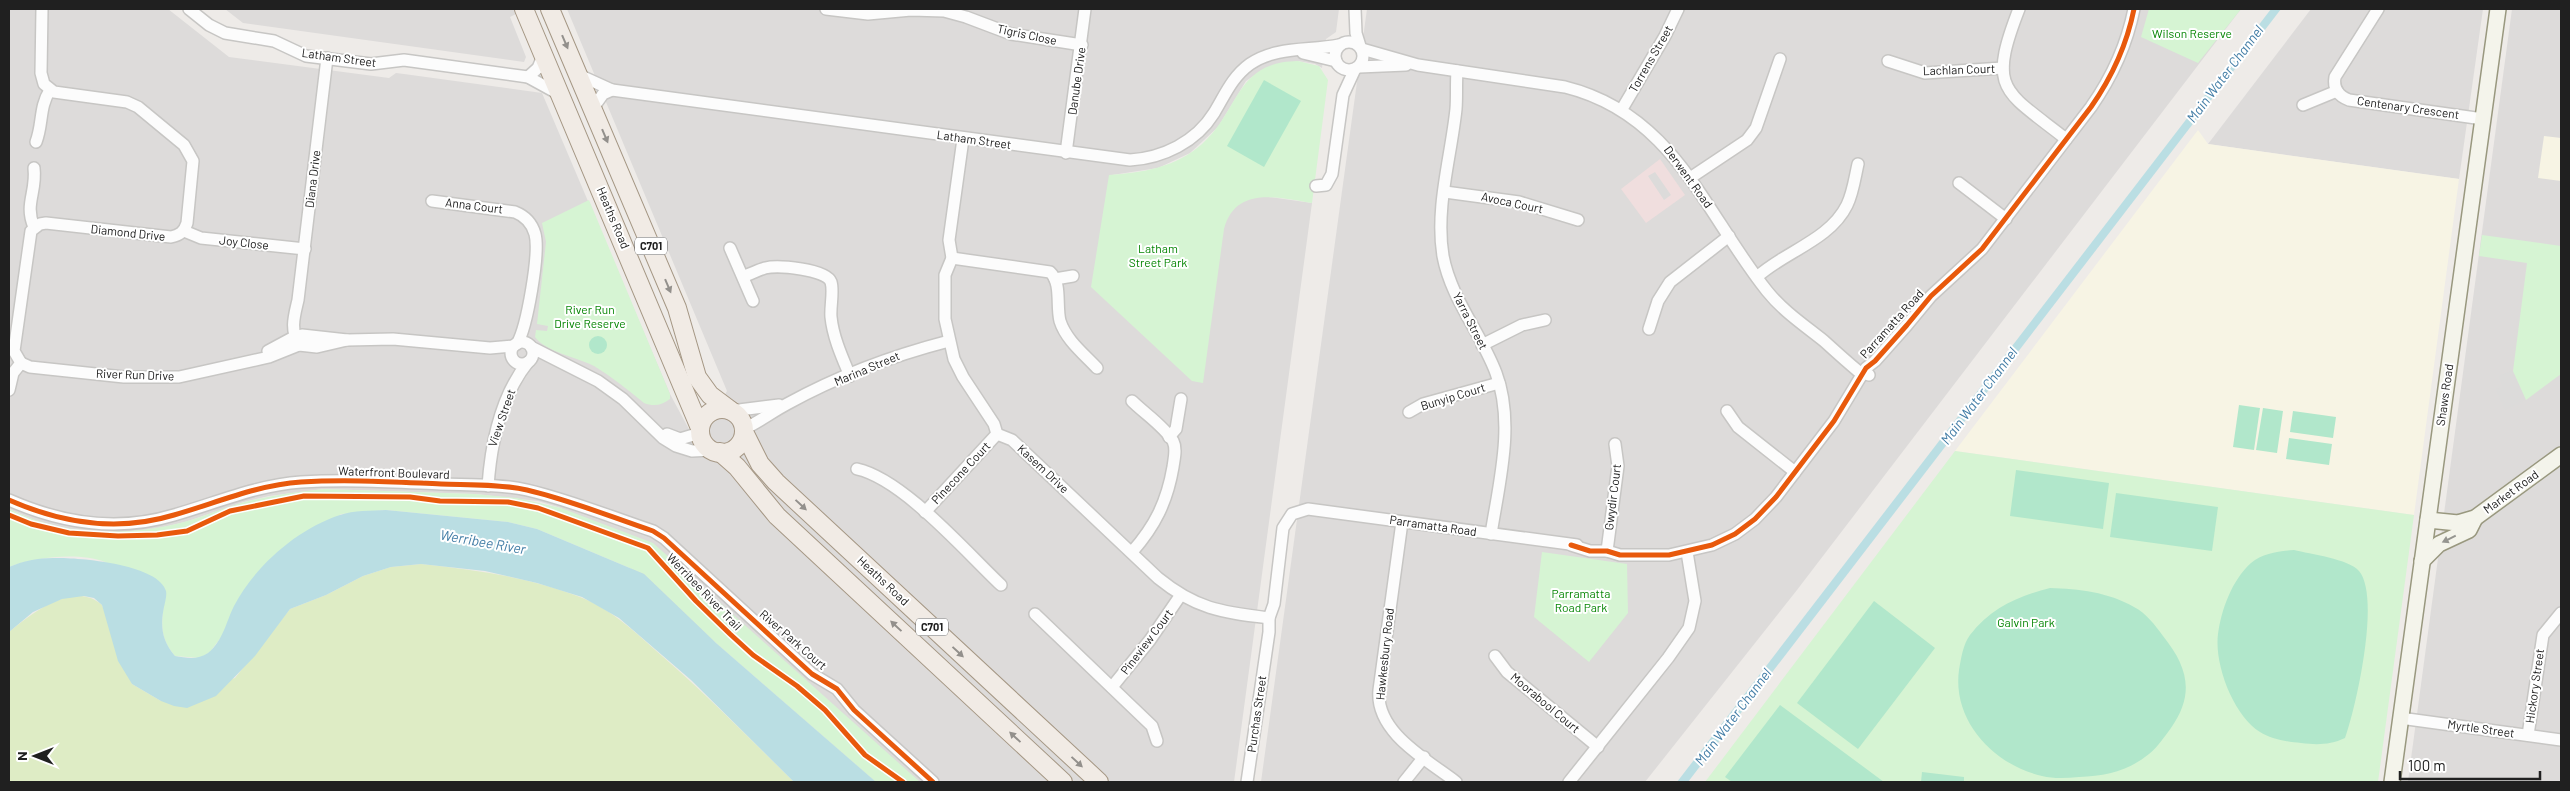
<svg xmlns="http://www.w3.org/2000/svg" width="2570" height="791" font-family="Barlow,sans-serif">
  <rect width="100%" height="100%" fill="#eeebe8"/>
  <g fill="#dddbda">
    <path d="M9 9H168L229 57 389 78 396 73 404 74 542 93 670 394 697 444 727 391 567 9H1339L1336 32 1326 39 1322 68 1315 64 1298 61 1264 69 1246 81 1218 127 1190 153 1158 168 1112 175 1312 203 1234 782H876L561 508 538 501 475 494 324 489 269 496 244 502 185 522 155 529 121 532H93L65 529 37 521 9 509Z"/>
    <path d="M225 9H526L510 17 526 57 524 62 243 23Z"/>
    <path d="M1367 9H2241L1797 590 1645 782H1261Z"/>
    <path d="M2311 9H2483L2459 179 2208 144Z"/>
    <path d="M2512 9H2561V782H2416L2408 781Z"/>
  </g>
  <path fill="#f0dede" d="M1660 159 1685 195 1646 223 1621 189Z"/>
  <g fill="#f7f4e4">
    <path d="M2198 130 2208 144 2459 179 2414 515 1955 451Z"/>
    <path d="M2544 136 2561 138V181L2538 178Z"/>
  </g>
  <g fill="#dcdbda">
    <path d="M1655 172 1671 195 1664 200 1648 176Z"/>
    <path d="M2512 370 2526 400 2505 410 2496 389 2503 386 2499 376Z"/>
  </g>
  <path fill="#deecc5" d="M421 564C476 570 529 577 580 597 609 608 632 629 654 649 703 691 748 737 794 782H9V632C32 613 74 580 102 605L132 684 161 701 235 678 290 609 326 595 363 576 391 567Z"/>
  <g fill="#d6f4d3">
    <path d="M2149 9H2241L2198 63 2141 37Z"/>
    <path d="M1298 61 1319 66 1328 80 1312 203C1279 198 1236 185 1224 229L1203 383 1192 381 1091 287 1109 175C1141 173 1177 167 1202 144 1240 110 1235 62 1298 61Z"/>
    <path d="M589 200 670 394V399C662 405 654 407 644 403 628 390 612 377 594 366 576 357 546 352 535 337L536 330 547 331 548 326 537 324 546 242 542 223Z"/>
    <path d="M2482 235 2561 246V374L2526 400 2513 371 2527 263 2479 256Z"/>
    <path d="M1955 451 2414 515 2378 782H1705Z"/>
    <path d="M324 489 475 494 517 498 561 508 653 543 920 782H876L716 643 644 574 537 529 508 522 386 510 341 514 235 606 222 636 210 652 200 658 175 656C159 638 161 621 165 599 147 588 124 570 105 562 79 552 34 557 9 567V509C64 536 125 537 184 522 204 517 224 507 245 502 271 495 298 492 324 489Z"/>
    <path d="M1542 552 1627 564 1628 613 1589 662 1534 617Z"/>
  </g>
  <g fill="#b1e7cb">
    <path d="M1264 80 1301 101 1264 167 1227 146Z"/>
    <circle cx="598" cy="345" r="9"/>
    <path d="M2239 405 2260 408 2254 450 2233 447Z"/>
    <path d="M2263 408 2283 411 2277 453 2256 450Z"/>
    <path d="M2293 411 2336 417 2333 438 2290 432Z"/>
    <path d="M2289 438 2332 444 2329 465 2286 459Z"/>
    <path d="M2016 470 2109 483 2103 529 2010 516Z"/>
    <path d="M2116 493 2218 507 2212 551 2110 537Z"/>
    <path d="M2294 550C2310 554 2349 559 2359 571 2381 597 2356 707 2345 738 2330 745 2317 745 2301 743 2288 742 2271 739 2260 732 2234 716 2214 665 2218 634 2221 610 2232 580 2251 563 2263 553 2280 551 2294 550Z"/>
    <path d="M2050 588C2079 589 2108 592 2134 607 2146 613 2155 625 2163 636 2188 667 2195 694 2171 728 2164 737 2158 747 2149 754 2128 771 2106 776 2079 777 2067 778 2054 779 2042 776 1994 765 1952 721 1959 670 1961 659 1963 644 1970 635 1991 608 2018 596 2050 588Z"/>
    <path d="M1874 601 1935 648 1858 749 1797 703Z"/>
    <path d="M1780 705 1884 782H1732L1725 777Z"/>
    <path d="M1922 772 1964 777V782H1921Z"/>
  </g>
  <g fill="#badee3">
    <path d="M2271 9H2281L1688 782H1677Z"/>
    <path d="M386 510 508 522 537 529 644 574 716 643 876 782H794L691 680 619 618 582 597 537 583 485 571 421 564 391 567 363 576 326 595 290 609 255 656 216 696 187 708 174 706 161 701 132 684 118 661 102 605 94 598 84 596 62 599 33 612 9 632V567C23 561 38 558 53 558 77 557 159 564 166 591 167 596 165 602 164 607 160 626 162 641 175 656 187 658 198 660 208 653 223 641 226 622 234 606 255 566 297 529 340 515 354 510 371 511 386 510Z"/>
  </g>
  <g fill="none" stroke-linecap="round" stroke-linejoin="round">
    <g stroke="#c7c6c4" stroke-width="14">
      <g id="street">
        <path d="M189 9 209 25 225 33 274 41 306 56 371 64 404 60 528 77 559 94"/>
        <path d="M826 9 868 14 911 10 944 11 966 17 1011 34 1082 45"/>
        <path d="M1355 9 1356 33 1360 46"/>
        <path d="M2019 9C1987 91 2004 90 2066 139"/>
        <path d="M2378 9 2335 77C2333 88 2338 96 2349 100L2483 119"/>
        <circle cx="1349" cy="56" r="14"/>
        <path d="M1362 49 1418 65 1565 87C1674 114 1704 212 1767 291 1783 311 1804 325 1824 341 1835 351 1846 361 1858 371L1869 375"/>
        <path d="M1303 53 1336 61"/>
        <path d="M1888 61 1925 73 2003 68"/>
        <path d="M1359 67 1406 65"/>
        <path d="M1457 71C1456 84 1457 97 1456 109 1451 157 1435 208 1443 256 1451 299 1481 333 1496 373 1515 423 1499 483 1491 534"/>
        <path d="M579 75 612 90 1130 160C1163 158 1196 142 1214 113 1225 95 1232 77 1250 64 1276 46 1309 51 1339 45"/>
        <path d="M528 77 538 68 544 54"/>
        <path d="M2303 105 2337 91"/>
        <path d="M593 108 603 94 612 90"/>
        <path d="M1622 109 1665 36 1678 9"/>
        <path d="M963 139 949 240 952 258 945 275V319L954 359 963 377 994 424 997 434 1012 440 1158 578C1196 609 1221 612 1269 618"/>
        <path d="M36 142C43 124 39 107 50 90"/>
        <path d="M1066 153 1085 9"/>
        <path d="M34 168C37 192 24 204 34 227"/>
        <path d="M1690 178 1747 140 1756 128 1780 59"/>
        <path d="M1959 183 2006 219"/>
        <path d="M1316 186 1326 185 1332 174 1343 95 1355 69"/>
        <path d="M1445 192 1519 202 1578 220"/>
        <path d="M432 201 515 212C525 216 532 223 535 234 540 253 527 327 517 344"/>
        <path d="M184 231 201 238 305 249"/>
        <path d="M730 248 753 301"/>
        <path d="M952 258 1050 272C1062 283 1056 306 1060 321 1066 340 1084 354 1097 368"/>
        <path d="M744 276C751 274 758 270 765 268 778 265 826 269 831 282 834 291 830 307 831 317 833 337 842 357 850 376"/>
        <path d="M1757 277C1784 252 1830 240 1847 205 1853 193 1855 177 1858 164"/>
        <path d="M1055 279 1073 276"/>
        <path d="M1649 329 1658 301 1670 282 1729 236"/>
        <circle cx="522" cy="353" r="11"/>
        <path d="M299 345C290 329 294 317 298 300L327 58"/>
        <path d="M1482 345 1522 325 1545 320"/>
        <path d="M531 347 598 381 623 399 663 438 676 446 692 451 712 450"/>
        <path d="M268 351 294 337 302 335 347 340 393 339 490 348 514 346"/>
        <path d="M21 363 30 367 124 377H179L269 357 299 345 317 347 347 340"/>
        <path d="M9 390 13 373 21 363 14 351 31 231 40 224 46 223 171 237C180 235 184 232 187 223L193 161 184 145 138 107 127 102 54 92 44 84 41 73 42 9"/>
        <path d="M1132 401C1144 413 1164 426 1173 441 1177 449 1174 459 1173 467 1167 502 1155 526 1132 552"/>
        <path d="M731 411 779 405"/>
        <path d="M1727 411 1738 427 1795 472"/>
        <path d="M1409 412 1423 404 1499 383"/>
        <path d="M744 429C759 422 772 412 787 404 836 377 895 355 949 341"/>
        <path d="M667 434 680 439 700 433"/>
        <path d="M1169 437 1176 429 1181 399"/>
        <path d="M857 469C903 479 966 552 1001 585"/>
        <path d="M488 486C491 443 500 397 528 362"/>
        <path d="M9 500C61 523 118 532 174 515 216 503 257 485 301 482 348 479 394 482 441 484 469 485 500 484 527 490 570 500 611 517 653 531L664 538 812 674 837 689 854 710 933 782"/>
        <path d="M925 512 997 434"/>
        <path d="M1402 522 1379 690C1375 732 1426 759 1456 782"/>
        <path d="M1571 545 1590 551H1607L1620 555H1669L1712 545 1735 534 1755 519 1776 497 1834 421 1866 368 1875 361 1907 325 1931 296 1982 249 2091 107C2112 77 2127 44 2134 9"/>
        <path d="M1607 551 1618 466 1615 444"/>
        <path d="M1035 614 1152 726 1157 741"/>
        <path d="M1495 656 1507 672 1598 747"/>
        <path d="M1112 687 1150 640 1180 596"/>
        <path d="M2400 718 2561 740"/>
        <path d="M2528 735 2543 635 2561 613"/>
        <path d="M1247 782 1269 632V618L1274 604 1283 528 1292 514 1308 509 1577 545"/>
        <path d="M1404 782 1424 757"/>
        <path d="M1569 782 1668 658 1689 628 1695 601 1687 552"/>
      </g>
    </g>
    <g stroke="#99987f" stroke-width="18">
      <g id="secondary">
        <path d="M2428 520 2458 523 2475 518 2561 455"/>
        <path d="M2422 561 2439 544 2469 530 2475 518"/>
        <path d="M2392 782 2498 9"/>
      </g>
    </g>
    <g stroke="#a59784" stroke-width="20">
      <g id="primary">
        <path d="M524 9 700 428"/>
        <path d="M550 9 677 308 697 377 710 395 730 410"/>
        <circle cx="722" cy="431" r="22"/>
        <path d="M744 432 760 464 776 482 1099 782"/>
        <path d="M720 452 737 467 777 516 1063 782"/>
      </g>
    </g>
    <use href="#street" stroke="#fcfcfc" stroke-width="11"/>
    <use href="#secondary" stroke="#f4f4eb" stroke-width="15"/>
    <use href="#primary" stroke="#f1ebe5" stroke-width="18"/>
    <g stroke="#fff" stroke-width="8">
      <g id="cycleway">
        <path d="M9 500C61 523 118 532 174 515 216 503 257 485 301 482 348 479 394 482 441 484 469 485 500 484 527 490 570 500 611 517 653 531L664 538 812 674 837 689 854 710 933 782"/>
        <path d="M9 515 31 524 69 533 118 536 157 535 187 531 230 511 304 496 410 497 440 501 508 502 538 508 648 548 696 601 730 634 753 655 797 686 825 710 865 755 903 782"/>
        <path d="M1571 545 1590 551H1607L1620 555H1669L1712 545 1735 534 1755 519 1776 497 1834 421 1866 368 1875 361 1907 325 1931 296 1982 249 2091 107C2112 77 2127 44 2134 9"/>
      </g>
    </g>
    <use href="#cycleway" stroke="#e8590c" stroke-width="5"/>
  </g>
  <defs><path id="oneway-solid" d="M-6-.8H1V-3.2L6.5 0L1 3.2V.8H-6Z" transform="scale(1.25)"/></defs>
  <g fill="#93908c">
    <use href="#oneway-solid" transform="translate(565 42) rotate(67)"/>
    <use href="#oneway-solid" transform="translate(605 136) rotate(67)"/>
    <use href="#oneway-solid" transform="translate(668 286) rotate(67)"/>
    <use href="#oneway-solid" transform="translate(801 505) rotate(43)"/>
    <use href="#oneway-solid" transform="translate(896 626) rotate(-137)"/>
    <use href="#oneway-solid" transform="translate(958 652) rotate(43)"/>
    <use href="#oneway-solid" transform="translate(1015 737) rotate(-137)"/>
    <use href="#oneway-solid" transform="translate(1077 762) rotate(43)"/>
  </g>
  <use fill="#959590" href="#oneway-solid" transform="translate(2449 539) rotate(154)"/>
  <g text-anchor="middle" stroke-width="4" stroke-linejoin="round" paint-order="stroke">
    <g fill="#fff" stroke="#636363" stroke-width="1">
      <rect x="635" y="237.5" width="32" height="17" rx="4"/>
      <rect x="916" y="618.5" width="32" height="17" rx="4"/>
    </g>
    <g font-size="11" font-weight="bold" fill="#202020">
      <text x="651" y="250">C701</text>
      <text x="932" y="631">C701</text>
    </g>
    <g font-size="12" fill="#078605" stroke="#fff">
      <text x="2192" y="38">Wilson Reserve</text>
      <text x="1158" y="253">Latham<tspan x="1158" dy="14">Street Park</tspan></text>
      <text x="590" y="314">River Run<tspan x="590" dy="14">Drive Reserve</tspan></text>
      <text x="1581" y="598">Parramatta<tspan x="1581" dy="14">Road Park</tspan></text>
      <text x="2026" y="627">Galvin Park</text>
    </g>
    <g font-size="12" fill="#202020" stroke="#fff">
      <text transform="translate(1027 35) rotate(12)" y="4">Tigris Close</text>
      <text transform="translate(339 58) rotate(8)" y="4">Latham Street</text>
      <text transform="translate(1651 59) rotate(-60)" y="4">Torrens Street</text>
      <text transform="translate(1959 70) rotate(-2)" y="4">Lachlan Court</text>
      <text transform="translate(1077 81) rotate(-82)" y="4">Danube Drive</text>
      <text transform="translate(2408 108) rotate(8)" y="4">Centenary Crescent</text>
      <text transform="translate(974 140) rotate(8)" y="4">Latham Street</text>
      <text transform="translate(1688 177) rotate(54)" y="4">Derwent Road</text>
      <text transform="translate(313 179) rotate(-83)" y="4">Diana Drive</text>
      <text transform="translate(1512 203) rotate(12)" y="4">Avoca Court</text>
      <text transform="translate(474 206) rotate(7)" y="4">Anna Court</text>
      <text transform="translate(613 218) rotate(67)" y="4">Heaths Road</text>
      <text transform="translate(128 233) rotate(6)" y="4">Diamond Drive</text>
      <text transform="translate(244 243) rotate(6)" y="4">Joy Close</text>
      <text transform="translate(1470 321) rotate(63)" y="4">Yarra Street</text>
      <text transform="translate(1892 324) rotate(-48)" y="4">Parramatta Road</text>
      <text transform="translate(867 369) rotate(-23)" y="4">Marina Street</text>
      <text transform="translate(135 375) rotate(2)" y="4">River Run Drive</text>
      <text transform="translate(2445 395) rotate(-82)" y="4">Shaws Road</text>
      <text transform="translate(1453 397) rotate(-17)" y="4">Bunyip Court</text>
      <text transform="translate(502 418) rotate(-71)" y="4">View Street</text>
      <text transform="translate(1043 469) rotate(43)" y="4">Kasem Drive</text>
      <text transform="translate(394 473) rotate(2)" y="4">Waterfront Boulevard</text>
      <text transform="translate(961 473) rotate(-47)" y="4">Pinecone Court</text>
      <text transform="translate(2511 492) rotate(-36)" y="4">Market Road</text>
      <text transform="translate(1613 497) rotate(-83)" y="4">Gwydir Court</text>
      <text transform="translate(1433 526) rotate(8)" y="4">Parramatta Road</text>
      <text transform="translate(883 581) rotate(43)" y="4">Heaths Road</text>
      <text transform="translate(704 592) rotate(46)" y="4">Werribee River Trail</text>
      <text transform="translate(793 640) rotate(41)" y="4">River Park Court</text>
      <text transform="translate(1147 642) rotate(-53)" y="4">Pineview Court</text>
      <text transform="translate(1385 654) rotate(-84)" y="4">Hawkesbury Road</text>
      <text transform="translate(2535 686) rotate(-82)" y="4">Hickory Street</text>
      <text transform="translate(1545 703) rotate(40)" y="4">Moorabool Court</text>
      <text transform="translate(1257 714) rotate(-82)" y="4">Purchas Street</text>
      <text transform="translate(2481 729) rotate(8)" y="4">Myrtle Street</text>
    </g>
    <g font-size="14" font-style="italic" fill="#417ca5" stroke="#fff">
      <text transform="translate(2225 74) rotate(-53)" y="5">Main Water Channel</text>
      <text transform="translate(1979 396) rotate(-53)" y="5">Main Water Channel</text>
      <text transform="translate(483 542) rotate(10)" y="5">Werribee River</text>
      <text transform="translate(1733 717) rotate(-53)" y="5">Main Water Channel</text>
    </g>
  </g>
  <rect width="2570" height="791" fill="none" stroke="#202020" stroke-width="20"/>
  <g transform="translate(35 756) rotate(270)" stroke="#ffffff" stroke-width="4" paint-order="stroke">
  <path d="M0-4L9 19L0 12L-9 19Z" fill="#202020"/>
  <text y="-8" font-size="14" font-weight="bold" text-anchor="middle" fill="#202020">N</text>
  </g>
  <path d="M2400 771v8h140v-8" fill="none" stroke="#202020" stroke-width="2.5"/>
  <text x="2408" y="771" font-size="15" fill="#202020" stroke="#ffffff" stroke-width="4" paint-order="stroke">100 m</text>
</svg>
